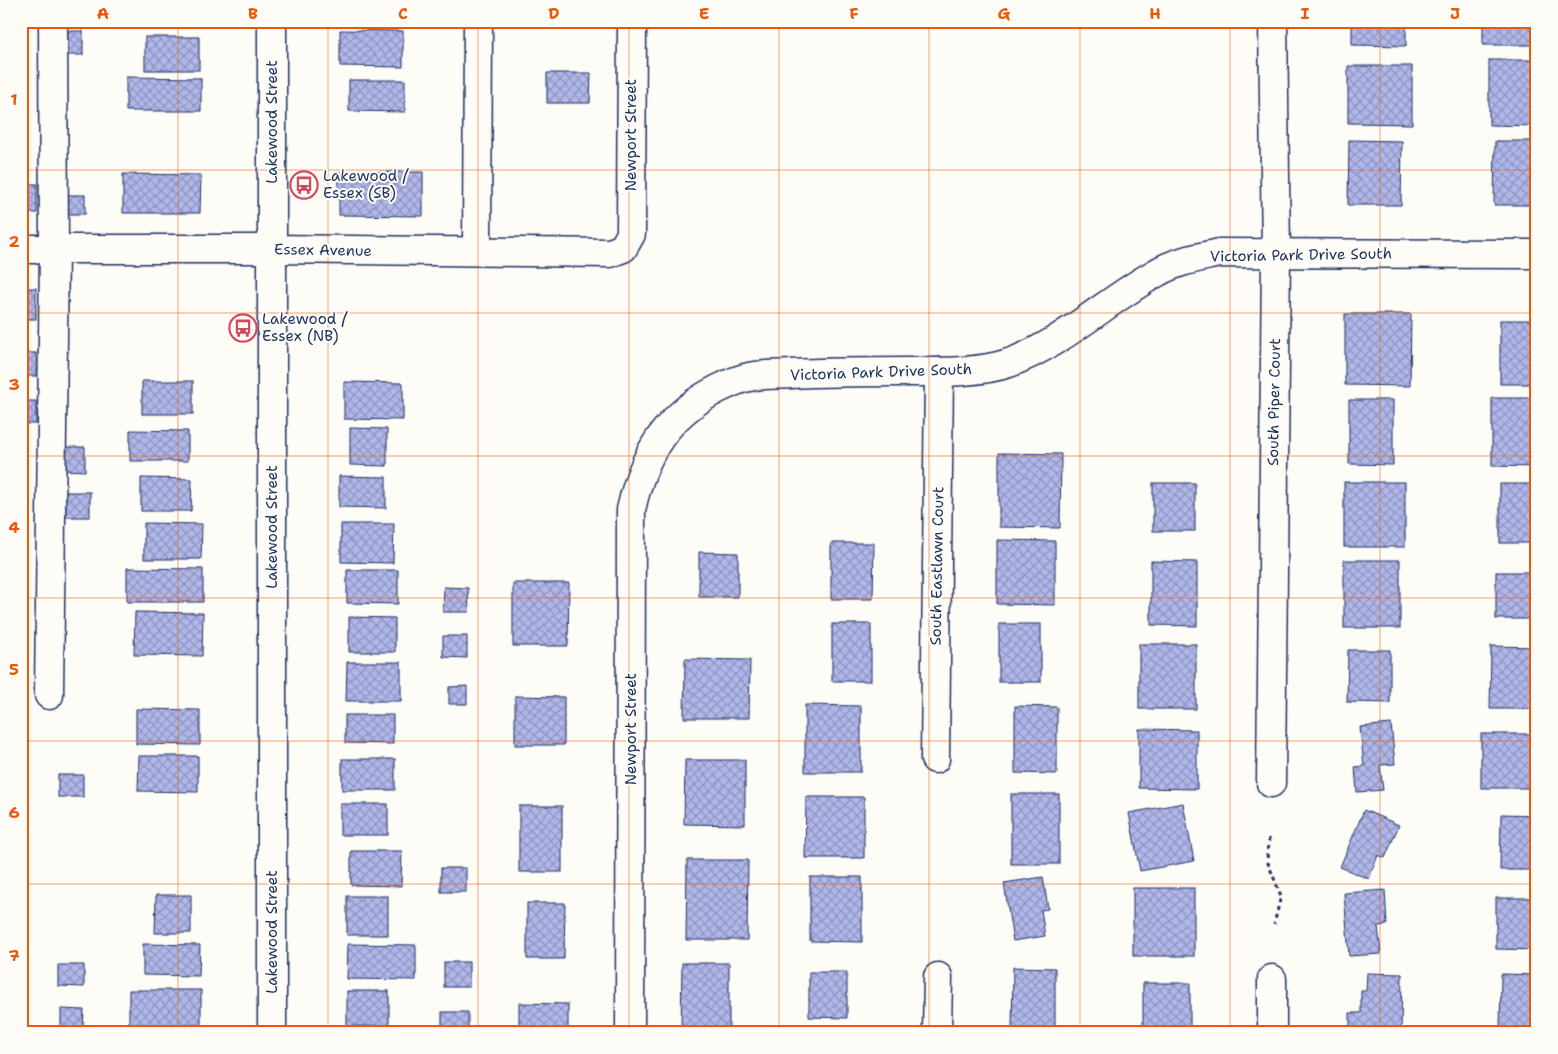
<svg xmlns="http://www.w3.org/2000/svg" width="1558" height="1054" font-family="'Shantell Sans',sans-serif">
  <defs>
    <pattern id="building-cross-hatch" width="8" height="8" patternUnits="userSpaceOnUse" patternTransform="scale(1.25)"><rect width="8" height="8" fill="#b1b7e9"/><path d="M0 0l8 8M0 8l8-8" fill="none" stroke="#8f95c0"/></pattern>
  </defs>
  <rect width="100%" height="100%" fill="#fdfcf7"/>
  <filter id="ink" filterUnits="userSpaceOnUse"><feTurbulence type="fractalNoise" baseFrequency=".02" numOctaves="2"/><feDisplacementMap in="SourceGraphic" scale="10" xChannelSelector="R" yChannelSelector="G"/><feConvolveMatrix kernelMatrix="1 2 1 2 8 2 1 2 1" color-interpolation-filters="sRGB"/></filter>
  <g filter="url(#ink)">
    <g fill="url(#building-cross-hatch)" stroke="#1b2f5e">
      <path d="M1352 21H1406V46L1352 45Z"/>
      <rect x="1483" y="21" width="51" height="24"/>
      <path d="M340 30 403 31V67L340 66Z"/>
      <rect x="62" y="31" width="21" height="24"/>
      <rect x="145" y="37" width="54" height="33"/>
      <path d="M1489 60H1537V126L1489 125Z"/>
      <path d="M1348 66H1412V124L1348 123Z"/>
      <path d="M547 73H591L590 103H547Z"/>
      <path d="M126 77 201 78V111H126Z"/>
      <path d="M349 80H405V112L349 111Z"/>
      <path d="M1349 140 1402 141 1401 205H1348Z"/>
      <path d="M1495 141H1537V205H1494Z"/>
      <path d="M339 172H423V216L339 215Z"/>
      <path d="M123 174 201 175 200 213H123Z"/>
      <rect x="21" y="184" width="16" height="29"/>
      <rect x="62" y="195" width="23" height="19"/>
      <rect x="21" y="288" width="15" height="31"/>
      <path d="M1345 314H1411L1410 386 1345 385Z"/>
      <rect x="1500" y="320" width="37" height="64"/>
      <rect x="21" y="353" width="15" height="23"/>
      <rect x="142" y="381" width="51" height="33"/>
      <path d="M344 382 403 383V420L344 419Z"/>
      <path d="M1492 398H1537V467L1492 466Z"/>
      <path d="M1349 400H1393V465L1349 464Z"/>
      <rect x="21" y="401" width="15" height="23"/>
      <path d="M350 428 387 429V466L350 465Z"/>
      <path d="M130 430 188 431V461H130Z"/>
      <path d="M63 447H85V471L63 470Z"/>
      <path d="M999 453 1061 454 1060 528 999 527Z"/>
      <path d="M339 476 386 477V508L339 507Z"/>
      <path d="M141 478 192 479 191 511H141Z"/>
      <rect x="1344" y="482" width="61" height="65"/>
      <rect x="1153" y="483" width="42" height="48"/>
      <rect x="1500" y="484" width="37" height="59"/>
      <rect x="62" y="492" width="28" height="25"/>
      <path d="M144 523 202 524 201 559H144Z"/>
      <path d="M341 524H394L393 563 341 562Z"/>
      <path d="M997 540 1055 541V605L997 604Z"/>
      <path d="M831 543H874L873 599H831Z"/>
      <path d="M699 552 738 553V597H699Z"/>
      <rect x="1344" y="560" width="56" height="68"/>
      <path d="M1151 561 1197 562V626L1151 625Z"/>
      <path d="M127 568 203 569V602H127Z"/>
      <path d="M347 570H398V604L347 603Z"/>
      <rect x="1496" y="572" width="41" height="47"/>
      <path d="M513 583H569L568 646H513Z"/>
      <path d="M444 587 468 588 469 612H443Z"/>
      <path d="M135 612 203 613 202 656 134 655Z"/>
      <path d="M349 617 395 618V652H349Z"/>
      <rect x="832" y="624" width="39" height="57"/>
      <rect x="999" y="624" width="42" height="58"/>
      <path d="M443 636H467V658L443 657Z"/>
      <rect x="1139" y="644" width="57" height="65"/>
      <path d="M1491 646 1537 647V709H1490Z"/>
      <path d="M1348 650H1390V703L1347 702Z"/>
      <path d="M685 659 750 660 749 718H684Z"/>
      <path d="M347 662H401V701H346Z"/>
      <path d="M467 686V704H449V687Z"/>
      <path d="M515 696 564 697V745H515Z"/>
      <path d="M805 705 861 706V772H805Z"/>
      <path d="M1015 706 1057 707V774L1015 773Z"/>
      <path d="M136 709 200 710V745L136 744Z"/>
      <path d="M345 715H393V744L345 743Z"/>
      <path d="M1391 724 1395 764 1380 765 1383 790 1357 792 1355 767 1364 766 1360 727Z"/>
      <path d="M1139 729 1197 730V789L1139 788Z"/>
      <rect x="1481" y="734" width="56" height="54"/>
      <path d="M139 756H198V792L138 791Z"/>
      <rect x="342" y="759" width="53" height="31"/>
      <path d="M685 760H745V825L684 824Z"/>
      <rect x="58" y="775" width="25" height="22"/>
      <rect x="1011" y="794" width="48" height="70"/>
      <path d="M806 797H864V858H805Z"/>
      <path d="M1183 803 1194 861 1140 871 1129 813Z"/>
      <rect x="340" y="804" width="48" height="31"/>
      <rect x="519" y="806" width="43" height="66"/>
      <path d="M1364 810 1399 825 1385 858 1378 855 1369 879 1340 867Z"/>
      <path d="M1501 814 1537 815V870H1500Z"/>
      <path d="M351 851H402L401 886 351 885Z"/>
      <path d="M687 860H748L747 940H686Z"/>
      <rect x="441" y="868" width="25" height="24"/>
      <path d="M810 877H862V942L810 941Z"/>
      <path d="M1043 877 1048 909 1041 910 1045 936 1013 941 1004 883Z"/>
      <rect x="1133" y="888" width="61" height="68"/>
      <path d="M1385 890 1387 925 1378 926 1381 954 1349 956 1344 893Z"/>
      <path d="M156 895H191V933H155Z"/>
      <rect x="347" y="896" width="41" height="39"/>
      <path d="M1496 898H1537V950L1496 949Z"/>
      <path d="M527 903H565L564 959H527Z"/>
      <path d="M143 944 200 945 199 976 143 975Z"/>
      <path d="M348 944 416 945V980L347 979Z"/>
      <rect x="444" y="962" width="25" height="25"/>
      <path d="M682 963H729V1033H681Z"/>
      <path d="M58 965H84V987L58 986Z"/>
      <path d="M1013 967 1055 968V1033H1012Z"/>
      <path d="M809 972H847V1018L809 1017Z"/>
      <path d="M1367 973 1402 974 1401 1033H1350V1013H1361V991H1366Z"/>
      <path d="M1501 974 1537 975V1033H1500Z"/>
      <rect x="1143" y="983" width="47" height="48"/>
      <path d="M129 990H201V1025L129 1024Z"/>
      <rect x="347" y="991" width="42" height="35"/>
      <path d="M519 1003 568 1004V1033H519Z"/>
      <path d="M61 1009 84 1010 83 1031H61Z"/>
      <rect x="442" y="1012" width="26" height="21"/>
    </g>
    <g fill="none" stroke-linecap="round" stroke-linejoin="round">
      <g stroke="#1b2f5e" stroke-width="31">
        <g id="minor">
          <path d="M21 249H272L610 253 623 248 631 234 632 21"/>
          <path d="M477 251 478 21"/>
          <path d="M49 695 54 249 53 21"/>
          <path d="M935 759 939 372"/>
          <path d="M1271 783 1276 254 1273 21"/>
          <path d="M1272 979V1033"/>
          <path d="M272 1033V21"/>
          <path d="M630 1033 631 510C643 455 666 415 718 389 728 384 738 379 749 377 763 374 778 375 791 374 830 372 869 372 908 372 940 372 979 373 1009 363 1064 343 1107 300 1158 272 1177 261 1198 258 1219 253L1537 254"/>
          <path d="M937 1033 938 977"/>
        </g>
      </g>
      <path stroke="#1b2f5e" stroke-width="3" stroke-dasharray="4 4" stroke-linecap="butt" d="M1269 838 1267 853 1268 863 1281 896 1274 924"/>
      <use href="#minor" stroke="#fdfcf7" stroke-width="28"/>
    </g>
  </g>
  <path fill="none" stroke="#e8590c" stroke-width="1" stroke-opacity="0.55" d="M178 21V1033M328 21V1033M478 21V1033M629 21V1033M779 21V1033M929 21V1033M1080 21V1033M1230 21V1033M1380 21V1033M21 170H1537M21 313H1537M21 456H1537M21 598H1537M21 741H1537M21 884H1537"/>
  <defs>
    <g id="bus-ring" transform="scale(1.4375)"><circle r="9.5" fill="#fdfcf7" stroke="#d1495b" stroke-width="1.5"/><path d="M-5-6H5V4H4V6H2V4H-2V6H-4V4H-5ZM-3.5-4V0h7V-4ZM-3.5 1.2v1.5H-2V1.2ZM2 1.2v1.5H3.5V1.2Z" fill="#d1495b"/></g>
  </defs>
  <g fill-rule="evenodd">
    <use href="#bus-ring" x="304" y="185"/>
    <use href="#bus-ring" x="243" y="328"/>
  </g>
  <g text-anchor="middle" stroke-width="4" stroke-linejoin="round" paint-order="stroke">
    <g font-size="15" fill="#1b2f5e" stroke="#fdfcf7">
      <text transform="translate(272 122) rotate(-90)" y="5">Lakewood Street</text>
      <text transform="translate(631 135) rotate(-90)" y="5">Newport Street</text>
      <text transform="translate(323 250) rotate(1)" y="5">Essex Avenue</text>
      <text transform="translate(1301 255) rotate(-1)" y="5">Victoria Park Drive South</text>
      <text transform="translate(881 372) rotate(-2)" y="5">Victoria Park Drive South</text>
      <text transform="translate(1274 402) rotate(-89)" y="5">South Piper Court</text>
      <text transform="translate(272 527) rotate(-90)" y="5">Lakewood Street</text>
      <text transform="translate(937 566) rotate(-89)" y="5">South Eastlawn Court</text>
      <text transform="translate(631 729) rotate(-90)" y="5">Newport Street</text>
      <text transform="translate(272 932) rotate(-90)" y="5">Lakewood Street</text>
    </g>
    <g font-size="15" fill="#1b2f5e" stroke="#fdfcf7" text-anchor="start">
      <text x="323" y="181">Lakewood /<tspan x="323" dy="17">Essex (SB)</tspan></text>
      <text x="262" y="324">Lakewood /<tspan x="262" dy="17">Essex (NB)</tspan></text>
    </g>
  </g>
  <rect width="1558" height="1054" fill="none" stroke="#fdfcf7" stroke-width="55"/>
  <rect x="28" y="28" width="1502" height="998" fill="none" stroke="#e8590c" stroke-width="2"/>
  <g font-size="16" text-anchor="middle" font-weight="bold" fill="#e8590c">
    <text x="103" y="19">A</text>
    <text x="253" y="19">B</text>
    <text x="403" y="19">C</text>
    <text x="554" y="19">D</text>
    <text x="704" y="19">E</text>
    <text x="854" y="19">F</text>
    <text x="1004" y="19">G</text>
    <text x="1155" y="19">H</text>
    <text x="1305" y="19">I</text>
    <text x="1455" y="19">J</text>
    <text x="14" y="105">1</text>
    <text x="14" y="247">2</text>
    <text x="14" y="390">3</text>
    <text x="14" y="533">4</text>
    <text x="14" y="675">5</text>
    <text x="14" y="818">6</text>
    <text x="14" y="961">7</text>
  </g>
</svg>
